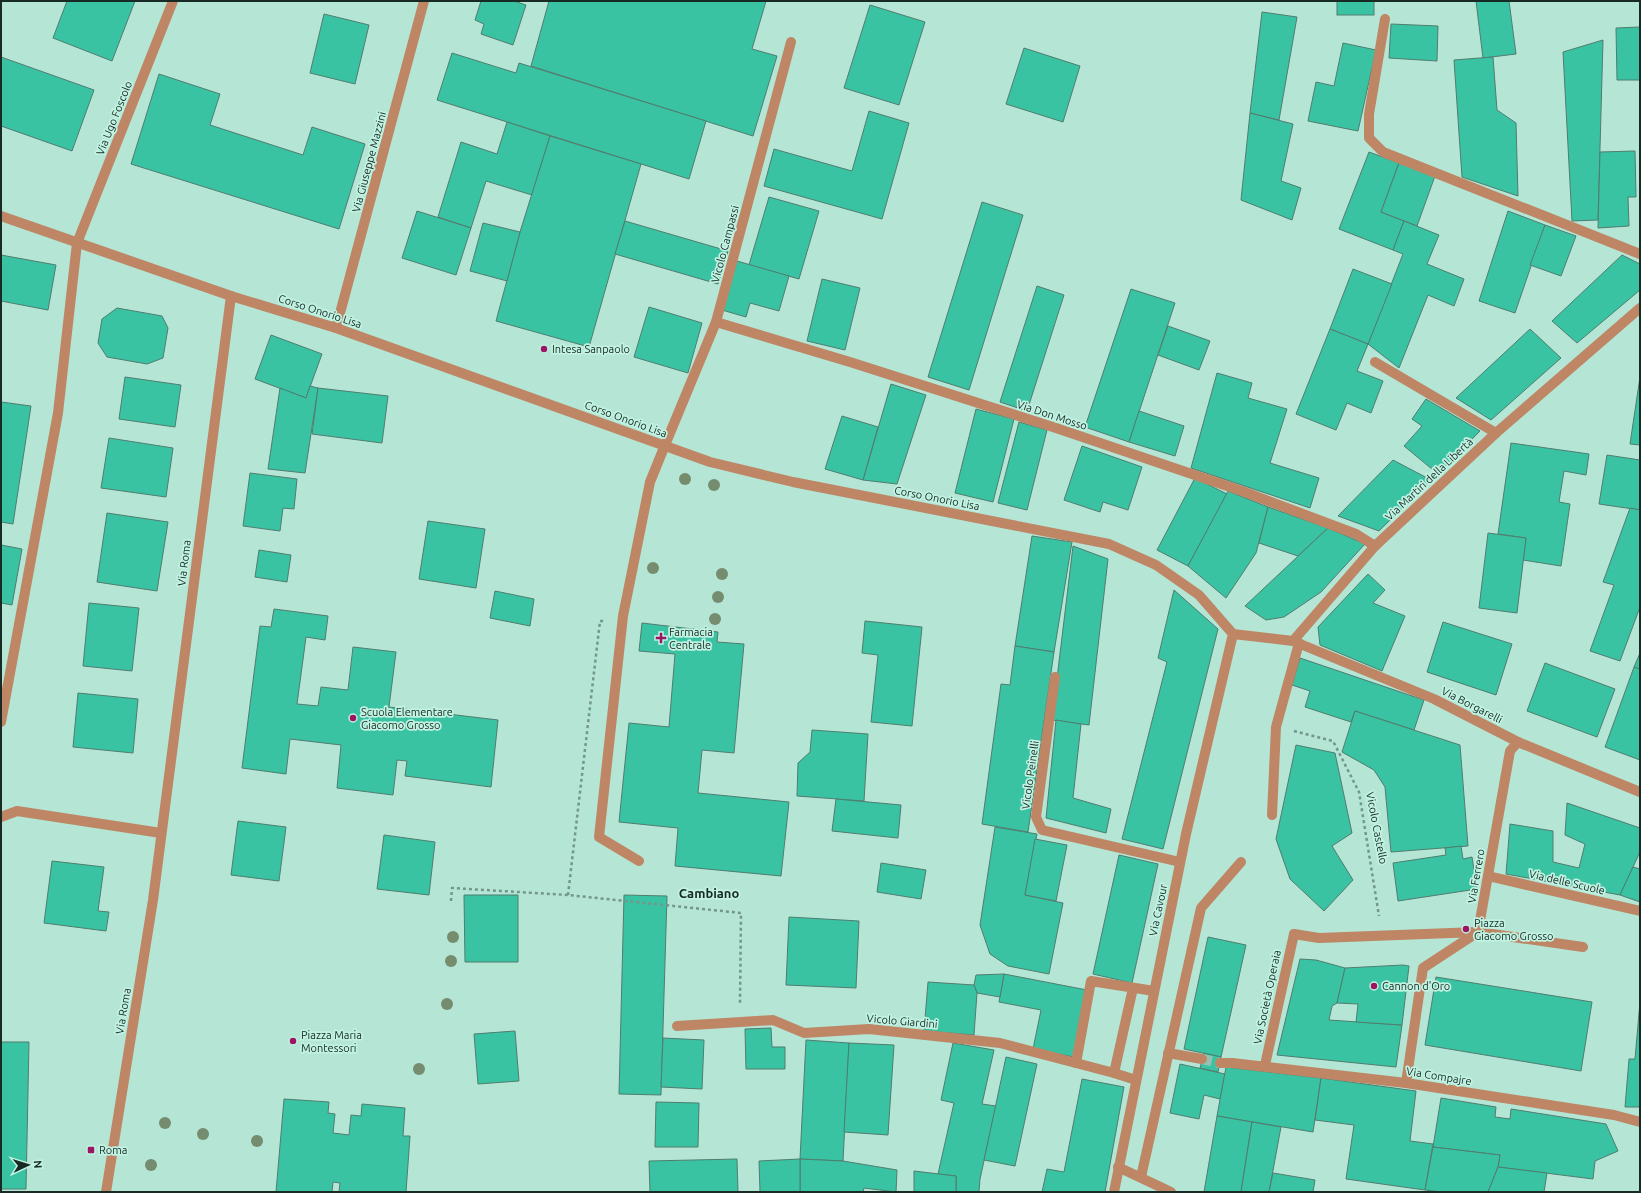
<svg xmlns="http://www.w3.org/2000/svg" width="1641" height="1193" font-family="Ubuntu,sans-serif">
  <rect width="100%" height="100%" fill="#b4e5d5"/>
  <g fill="#39c3a2" stroke="#507d6f">
    <path d="M67 1H135L112 61 53 38Z"/>
    <path d="M481 1H514L526 5 513 45 481 34 484 24 475 20Z"/>
    <path d="M549 1H766L752 49 777 56 753 136 531 66Z"/>
    <rect x="1337" y="1" width="37" height="14"/>
    <path d="M1476 1H1509L1516 54 1483 58Z"/>
    <path d="M870 5 925 22 899 105 844 88Z"/>
    <path d="M1262 12 1297 17 1279 120 1250 113Z"/>
    <path d="M324 14 369 25 355 84 310 73Z"/>
    <path d="M1391 24 1438 26 1437 61 1389 58Z"/>
    <path d="M1640 27V80H1617L1616 28Z"/>
    <path d="M1603 40 1598 220 1572 221 1563 52Z"/>
    <path d="M1343 43 1376 50 1358 131 1308 121 1316 82 1334 86Z"/>
    <path d="M1024 48 1080 66 1063 122 1006 104Z"/>
    <path d="M452 53 516 73 519 63 706 121 689 179 437 100Z"/>
    <path d="M1 57 94 90 72 151 1 126Z"/>
    <path d="M1493 57 1497 110 1516 123 1518 196 1462 177 1454 60Z"/>
    <path d="M159 74 220 94 210 125 303 155 312 127 365 144 339 229 131 164Z"/>
    <path d="M869 111 909 123 882 219 764 186 774 149 852 171Z"/>
    <path d="M1250 113 1293 124 1281 181 1301 188 1292 220 1241 200Z"/>
    <path d="M507 122 550 136 532 195 486 181 471 228 438 217 461 142 497 154Z"/>
    <path d="M550 136 641 164 589 347 496 321 520 232Z"/>
    <path d="M1635 151 1636 197H1628L1629 226 1598 228 1600 152Z"/>
    <path d="M1369 152 1399 163 1381 212 1404 221 1393 250 1339 229Z"/>
    <path d="M1399 163 1435 176 1417 226 1381 212Z"/>
    <path d="M769 197 819 211 799 279 749 265Z"/>
    <path d="M982 202 1023 215 969 390 928 377Z"/>
    <path d="M417 211 471 228 456 275 402 258Z"/>
    <path d="M1508 211 1545 225 1515 313 1479 301Z"/>
    <path d="M625 221 728 251 718 284 615 254Z"/>
    <path d="M1404 221 1439 235 1427 264 1464 279 1454 306 1428 295 1399 368 1368 344 1403 254 1393 250Z"/>
    <path d="M483 223 520 232 507 281 470 271Z"/>
    <path d="M1545 225 1576 236 1561 276 1530 265Z"/>
    <path d="M1 255 56 265 48 310 1 301Z"/>
    <path d="M1622 255 1640 264V290L1577 343 1552 321Z"/>
    <path d="M737 261 789 276 779 311 750 303 746 317 722 310Z"/>
    <path d="M1353 269 1392 284 1368 344 1330 329Z"/>
    <path d="M822 279 860 288 845 350 807 341Z"/>
    <path d="M1037 286 1064 295 1027 411 1000 402Z"/>
    <path d="M1131 289 1175 303 1129 442 1085 427Z"/>
    <path d="M649 307 702 323 688 373 634 357Z"/>
    <path d="M117 308 162 316 168 328 163 358 147 364 107 357 98 343 102 319Z"/>
    <path d="M1168 326 1210 341 1199 370 1158 355Z"/>
    <path d="M1330 329 1368 344 1357 371 1383 381 1371 413 1347 403 1336 430 1296 414Z"/>
    <path d="M1530 329 1561 358 1491 420 1456 398Z"/>
    <path d="M271 335 322 354 306 398 255 379Z"/>
    <path d="M1217 373 1252 383 1248 398 1287 409 1270 463 1319 478 1310 508 1191 468Z"/>
    <path d="M125 377 181 385 175 427 119 419Z"/>
    <path d="M1640 377V445L1630 444Z"/>
    <path d="M891 384 926 395 897 484 863 480Z"/>
    <path d="M310 386 318 388 305 473 268 469 280 388 306 398Z"/>
    <path d="M318 388 388 396 382 443 312 434Z"/>
    <path d="M1426 399 1480 431 1438 474 1404 446 1422 426 1412 419Z"/>
    <path d="M1 402 31 406 13 524 1 522Z"/>
    <path d="M976 409 1014 419 993 502 955 493Z"/>
    <path d="M1139 411 1184 426 1175 456 1129 442Z"/>
    <path d="M842 416 878 427 863 480 825 469Z"/>
    <path d="M1019 422 1047 430 1027 510 998 503Z"/>
    <path d="M109 438 173 448 166 497 101 488Z"/>
    <path d="M1511 443 1589 454 1586 475 1564 471 1559 502 1570 504 1561 566 1523 560 1526 538 1498 534Z"/>
    <path d="M1082 446 1142 467 1128 510 1103 502 1100 512 1064 500Z"/>
    <path d="M1607 455 1640 460V510L1599 504Z"/>
    <path d="M1393 460 1431 480 1379 531 1338 516Z"/>
    <path d="M250 473 297 479 294 509 283 508 280 531 243 526Z"/>
    <path d="M1195 478 1227 494 1188 566 1157 550Z"/>
    <path d="M1228 491 1268 507 1256 553 1226 598 1188 566Z"/>
    <path d="M1268 507 1328 528 1298 556 1259 543Z"/>
    <path d="M1630 508 1640 510V607L1620 661 1590 651 1614 585 1603 582Z"/>
    <path d="M107 513 168 522 157 591 97 582Z"/>
    <path d="M428 521 485 529 476 588 419 579Z"/>
    <path d="M1328 528 1365 544 1321 592 1284 617 1266 620 1245 606Z"/>
    <path d="M1488 533 1526 538 1517 613 1479 608Z"/>
    <path d="M1032 536 1072 542 1054 652 1015 646Z"/>
    <path d="M1 545 22 549 12 605 1 603Z"/>
    <path d="M1073 546 1108 559 1089 725 1052 720Z"/>
    <path d="M259 550 291 555 287 582 255 577Z"/>
    <path d="M1368 574 1385 590 1373 603 1405 616 1382 671 1320 645 1318 627Z"/>
    <path d="M1174 590 1218 629 1163 849 1122 839 1167 662 1158 658Z"/>
    <path d="M495 591 534 599 530 626 490 618Z"/>
    <path d="M89 603 139 608 132 671 83 666Z"/>
    <path d="M274 609 328 616 325 640 306 637 297 704 318 706 321 687 348 690 353 647 396 652 389 707 498 720 491 787 405 776 407 761 397 760 393 795 337 788 341 745 290 739 286 774 242 768 260 626 271 627Z"/>
    <path d="M865 621 922 627 912 726 871 722 878 655 862 653Z"/>
    <path d="M1443 622 1512 644 1496 695 1427 672Z"/>
    <path d="M642 623 718 632 717 642 744 644 734 753 702 750 698 793 789 802 781 876 675 866 678 828 619 822 629 723 669 727 675 654 639 651Z"/>
    <path d="M1015 646 1054 652 1028 832 982 824 1001 684 1010 685Z"/>
    <path d="M1640 653V669L1634 667Z"/>
    <path d="M1300 658 1424 700 1414 730 1355 711 1351 722 1305 707 1310 691 1292 685Z"/>
    <path d="M1545 663 1615 689 1597 737 1527 711Z"/>
    <path d="M1634 667 1640 669V760L1605 747Z"/>
    <path d="M78 693 138 699 133 753 73 747Z"/>
    <path d="M1355 711 1460 745 1468 846 1391 852 1385 787 1374 770 1342 752Z"/>
    <path d="M1056 720 1081 724 1073 798 1111 809 1106 833 1046 818Z"/>
    <path d="M812 730 868 734 864 801 797 796 798 763 810 752Z"/>
    <path d="M1296 745 1335 753 1352 833 1332 846 1353 880 1324 911 1290 879 1276 839Z"/>
    <path d="M836 799 901 805 898 838 832 831Z"/>
    <path d="M1567 803 1640 828V852L1620 895 1506 874 1510 824 1553 831V862L1579 868 1585 844 1565 835Z"/>
    <path d="M238 821 286 827 279 881 231 875Z"/>
    <path d="M995 827 1037 834 1025 895 1063 903 1049 974 1008 966 990 954 980 925Z"/>
    <path d="M384 835 435 842 429 895 377 889Z"/>
    <path d="M1035 839 1067 845 1056 901 1025 895Z"/>
    <path d="M1461 846 1463 859 1472 857 1477 889 1398 901 1393 863 1446 855 1445 848Z"/>
    <path d="M1119 855 1158 864 1132 983 1093 974Z"/>
    <path d="M52 861 104 867 98 911 109 912 106 931 44 923Z"/>
    <path d="M881 863 926 870 921 899 877 892Z"/>
    <path d="M1633 867 1640 869V902L1620 895Z"/>
    <path d="M464 895H518V962H465Z"/>
    <path d="M624 895 667 896 661 1095 619 1094Z"/>
    <path d="M789 917 859 921 856 988 786 985Z"/>
    <path d="M1208 937 1246 945 1221 1057 1184 1049Z"/>
    <path d="M1300 959 1316 960 1345 968 1337 1003 1332 1006 1329 1020 1402 1025 1396 1067 1277 1055Z"/>
    <path d="M1403 965 1409 966 1402 1025 1356 1022 1358 1004 1337 1003 1345 968Z"/>
    <path d="M1004 974 1087 990 1074 1057 1033 1049 1041 1010 999 1002Z"/>
    <path d="M1004 974 1000 997 977 993 974 985 976 975Z"/>
    <path d="M1436 977 1592 1002 1581 1071 1425 1045Z"/>
    <path d="M928 982 974 985 977 993 974 1035 924 1031Z"/>
    <path d="M1640 1002V1107H1625L1629 1059H1635Z"/>
    <path d="M771 1028 772 1047H785V1069H746L745 1029Z"/>
    <path d="M515 1031 519 1081 478 1084 474 1034Z"/>
    <path d="M663 1038 704 1040 702 1089 661 1087Z"/>
    <path d="M806 1040 849 1043 843 1161 800 1159Z"/>
    <path d="M1 1042H29L26 1189H1Z"/>
    <path d="M849 1043 894 1045 888 1135 844 1132Z"/>
    <path d="M953 1043 994 1050 982 1104 996 1106 980 1179 979 1192H956V1176L938 1174 954 1103 941 1100Z"/>
    <path d="M1204 1053 1221 1057 1218 1072 1200 1068Z"/>
    <path d="M1006 1057 1037 1064 1015 1166 984 1160Z"/>
    <path d="M1180 1064 1225 1074 1220 1099 1204 1095 1199 1119 1170 1113Z"/>
    <path d="M1226 1067 1321 1078 1313 1132 1217 1116Z"/>
    <path d="M1321 1078 1416 1091 1410 1141 1433 1144 1425 1190 1346 1179 1354 1125 1315 1120Z"/>
    <path d="M1082 1079 1124 1087 1105 1192H1042L1047 1169 1064 1172Z"/>
    <path d="M1441 1098 1496 1107 1495 1117 1510 1119 1511 1109 1606 1124 1618 1151 1595 1161 1593 1179 1498 1167 1500 1155 1433 1147Z"/>
    <path d="M284 1099 329 1102 328 1113 335 1114 333 1133 349 1135 351 1115 361 1116 362 1104 405 1108 403 1136H410L406 1192H339L340 1183 333 1182 332 1192H276Z"/>
    <path d="M656 1102 699 1103 698 1147H655Z"/>
    <path d="M1217 1116 1252 1122 1241 1192H1204Z"/>
    <path d="M1252 1122 1281 1127 1269 1192H1241Z"/>
    <path d="M1433 1147 1500 1155 1498 1167 1488 1192H1441L1425 1190Z"/>
    <path d="M737 1159 738 1192H650L649 1161Z"/>
    <path d="M800 1159 843 1161 897 1170 896 1192 864 1188 863 1192H800Z"/>
    <path d="M800 1159V1192H760L759 1161Z"/>
    <path d="M1498 1167 1547 1173 1544 1192H1488Z"/>
    <path d="M914 1171 956 1176V1192H914Z"/>
    <path d="M1273 1173 1315 1180 1313 1192H1269Z"/>
  </g>
  <g fill="none" stroke-linecap="round" stroke-linejoin="round">
    <path stroke="#95c0b2" stroke-width="10" stroke-dasharray="10 5" stroke-linecap="butt" d="M1202 1059 1220 1063"/>
    <g stroke="#73978b" stroke-width="2.5" stroke-dasharray="3 3" stroke-linecap="butt">
      <path d="M1294 731 1333 741 1359 792 1379 916"/>
      <path d="M568 895 600 621H604"/>
      <path d="M451 901 452 888 568 895 741 913 740 1003"/>
    </g>
    <g stroke="#be8664" stroke-width="10">
      <path d="M1385 19 1369 114V138L1383 152 1640 254"/>
      <path d="M1375 362 1496 433"/>
      <path d="M1055 677 1036 817 1042 830 1180 862"/>
      <path d="M1 722 58 413 77 243"/>
      <path d="M1272 815 1276 727 1299 643"/>
      <path d="M639 861 599 837 623 616 650 482 665 445"/>
    </g>
    <g stroke="#be8664" stroke-width="10">
      <path d="M1168 1053 1202 1059"/>
      <path d="M1220 1063H1232"/>
      <path d="M1265 1065 1294 934"/>
      <path d="M1141 1177 1201 908 1241 862"/>
    </g>
    <g stroke="#be8664" stroke-width="10">
      <path d="M77 243 173 1"/>
      <path d="M716 322 850 362 1056 428 1242 491 1356 534 1375 546"/>
      <path d="M336 328 424 1"/>
      <path d="M665 445 716 322 791 42"/>
      <path d="M1233 634 1293 641 1375 546 1496 433 1640 308"/>
      <path d="M1293 641 1434 699 1518 742 1640 792"/>
      <path d="M1 817 17 811 161 833"/>
      <path d="M1488 876 1640 911"/>
      <path d="M1294 934 1319 938 1478 932 1583 947"/>
      <path d="M1133 988 1114 1073 1076 1063 1091 981 1154 991"/>
      <path d="M677 1026 773 1020 804 1033 869 1029 1000 1043 1076 1063"/>
      <path d="M1232 1063 1406 1083 1614 1115 1640 1122"/>
      <path d="M1114 1073 1136 1080"/>
      <path d="M1406 1083 1423 968 1478 932 1510 751 1518 742"/>
      <path d="M1118 1167 1171 1192"/>
    </g>
    <g stroke="#be8664" stroke-width="10">
      <path d="M1 216 231 296 336 328 710 462 793 482 1109 544 1156 565 1199 595 1233 634 1186 834 1114 1192"/>
      <path d="M106 1192 153 900 231 296"/>
    </g>
  </g>
  <g fill="#758c6e">
    <circle cx="685" cy="479" r="6"/>
    <circle cx="714" cy="485" r="6"/>
    <circle cx="653" cy="568" r="6"/>
    <circle cx="722" cy="574" r="6"/>
    <circle cx="718" cy="597" r="6"/>
    <circle cx="715" cy="619" r="6"/>
    <circle cx="453" cy="937" r="6"/>
    <circle cx="451" cy="961" r="6"/>
    <circle cx="447" cy="1004" r="6"/>
    <circle cx="419" cy="1069" r="6"/>
    <circle cx="165" cy="1123" r="6"/>
    <circle cx="203" cy="1134" r="6"/>
    <circle cx="257" cy="1141" r="6"/>
    <circle cx="151" cy="1165" r="6"/>
  </g>
  <g fill="#9d1462" stroke="#c1f2e2" stroke-width="1.5">
    <circle cx="544" cy="349" r="4"/>
    <path d="M659 632h4v4h4v4h-4v4h-4v-4h-4v-4h4z"/>
    <circle cx="353" cy="718" r="4"/>
    <circle cx="1466" cy="929" r="4"/>
    <circle cx="1374" cy="986" r="4"/>
    <circle cx="293" cy="1041" r="4"/>
    <rect x="87" y="1146" width="8" height="8" rx="2"/>
  </g>
  <g text-anchor="middle" stroke-width="3.5" stroke-linejoin="round" paint-order="stroke">
    <g font-size="11" fill="#172a24" stroke="#c1f2e2">
      <text transform="translate(114 118) rotate(-68)" y="4">Via Ugo Foscolo</text>
      <text transform="translate(369 162) rotate(-75)" y="4">Via Giuseppe Mazzini</text>
      <text transform="translate(725 244) rotate(-75)" y="4">Vicolo Campassi</text>
      <text transform="translate(320 311) rotate(18)" y="4">Corso Onorio Lisa</text>
      <text transform="translate(1052 415) rotate(18)" y="4">Via Don Mosso</text>
      <text transform="translate(626 419) rotate(20)" y="4">Corso Onorio Lisa</text>
      <text transform="translate(1429 479) rotate(-43)" y="4">Via Martiri della Libertà</text>
      <text transform="translate(937 498) rotate(11)" y="4">Corso Onorio Lisa</text>
      <text transform="translate(184 563) rotate(-83)" y="4">Via Roma</text>
      <text transform="translate(1472 705) rotate(27)" y="4">Via Borgarelli</text>
      <text transform="translate(1030 775) rotate(-82)" y="4">Vicolo Peinelli</text>
      <text transform="translate(1377 828) rotate(79)" y="4">Vicolo Castello</text>
      <text transform="translate(1476 876) rotate(-80)" y="4">Via Ferrero</text>
      <text transform="translate(1567 882) rotate(13)" y="4">Via delle Scuole</text>
      <text transform="translate(1158 910) rotate(-78)" y="4">Via Cavour</text>
      <text transform="translate(1267 997) rotate(-78)" y="4">Via Società Operaia</text>
      <text transform="translate(123 1011) rotate(-80)" y="4">Via Roma</text>
      <text transform="translate(902 1021) rotate(5)" y="4">Vicolo Giardini</text>
      <text transform="translate(1439 1076) rotate(9)" y="4">Via Compajre</text>
    </g>
    <g font-size="11" fill="#172a24" stroke="#c1f2e2" text-anchor="start">
      <text x="552" y="353">Intesa Sanpaolo</text>
      <text x="669" y="636">Farmacia<tspan x="669" dy="13">Centrale</tspan></text>
      <text x="361" y="716">Scuola Elementare<tspan x="361" dy="13">Giacomo Grosso</tspan></text>
      <text x="1474" y="927">Piazza<tspan x="1474" dy="13">Giacomo Grosso</tspan></text>
      <text x="1382" y="990">Cannon d'Oro</text>
      <text x="301" y="1039">Piazza Maria<tspan x="301" dy="13">Montessori</tspan></text>
      <text x="99" y="1154">Roma</text>
    </g>
    <g font-size="13" font-weight="bold" fill="#172a24" stroke="#c1f2e2">
      <text x="709" y="898">Cambiano</text>
    </g>
  </g>
  <rect width="1641" height="1193" fill="none" stroke="#172a24" stroke-width="4"/>
  <g transform="translate(28 1165) rotate(86)" stroke="#c1f2e2" stroke-width="3" paint-order="stroke">
  <path d="M0-3L7 15L0 10L-7 15Z" fill="#172a24"/>
  <text y="-6" font-size="11" font-weight="bold" text-anchor="middle" fill="#172a24">N</text>
  </g>
</svg>
